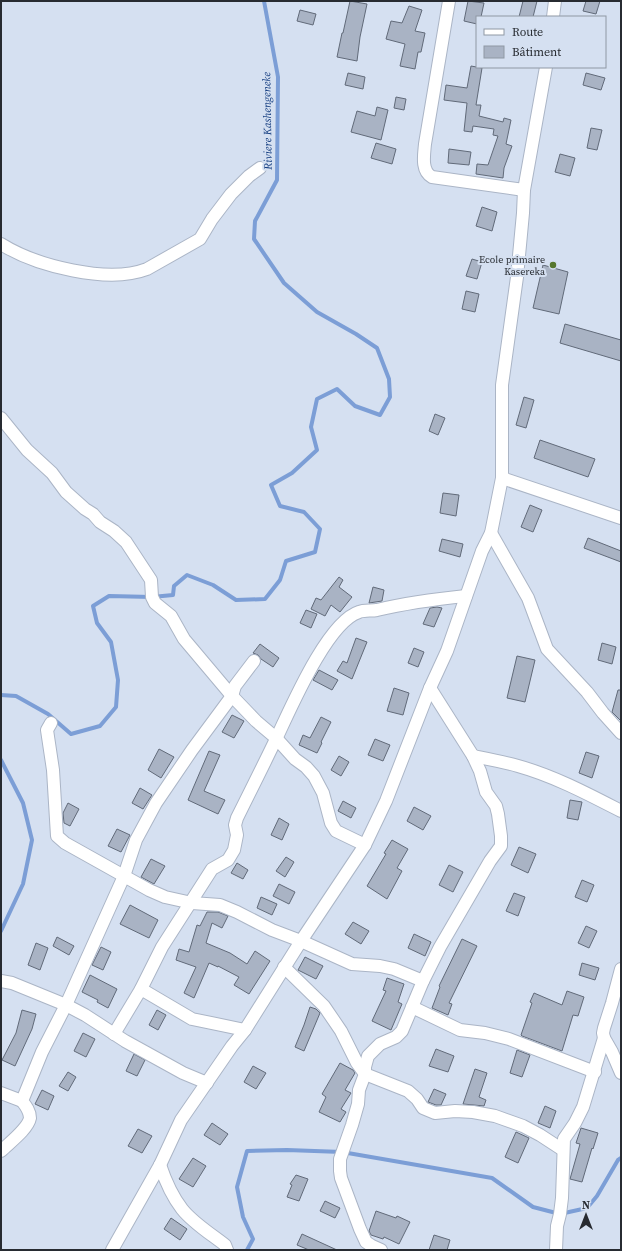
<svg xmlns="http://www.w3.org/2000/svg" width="622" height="1251" font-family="'Source Serif 4',serif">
  <rect width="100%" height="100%" fill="#d5e0f1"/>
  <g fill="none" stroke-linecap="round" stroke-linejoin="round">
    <g stroke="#7c9ed6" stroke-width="4">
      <path d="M1 695 16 696 48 714 71 734 100 726 116 707 118 680 111 642 97 623 93 606 109 596 152 597 173 595 174 586 187 575 213 585 236 600 265 599 280 580 286 561 315 552 320 529 304 512 280 506 271 485 292 473 317 450 311 427 317 399 337 389 355 406 380 415 390 397 389 379 377 348 356 334 317 312 284 283 254 239 255 221 277 180 278 77 264 1"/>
      <path d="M1 760 23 803 32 840 23 884 1 931"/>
      <path d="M247 1250 253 1239 243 1217 237 1187 247 1151 287 1150 342 1152 492 1178 533 1207 560 1214 587 1208 597 1196 618 1160 621 1158"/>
    </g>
  </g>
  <g fill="#a9b3c4" stroke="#616a79">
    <path d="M350 1 367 4 360 37 357 61 337 57 342 33H343Z"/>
    <path d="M468 1 484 3 481 17H477V24L464 21Z"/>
    <path d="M523 1H537L533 17H519Z"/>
    <path d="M586 1H600L596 14 583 11Z"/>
    <path d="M409 6 422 10 415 31 425 33 421 52H418L415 69 400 66 405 44 386 39 391 21 402 23Z"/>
    <path d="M300 10 316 14 313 25 297 21Z"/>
    <path d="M471 66 482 68 476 105H481L479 116 503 122 504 118 511 120 506 144 512 146 504 168 503 178 476 174 477 164 488 165 498 136 493 135 494 129 473 126 472 132 464 131 467 103 444 100 446 85 467 88Z"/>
    <path d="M348 73 365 77 363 89 345 85Z"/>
    <path d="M586 73 605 78 601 90 583 85Z"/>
    <path d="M396 97 406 99 404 110 394 108Z"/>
    <path d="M377 107 388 110 381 140 351 132 357 111 375 116Z"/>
    <path d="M591 128 602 130 597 150 587 148Z"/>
    <path d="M376 143 396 149 392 164 371 158Z"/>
    <path d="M449 149 471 152 469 165 448 163Z"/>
    <path d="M560 154 575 158 570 176 555 172Z"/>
    <path d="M482 207 497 212 492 231 476 226Z"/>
    <path d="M472 259 482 262 477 279 466 276Z"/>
    <path d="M543 265 568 272 559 314 533 308Z"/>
    <path d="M466 291 479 294 475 312 462 309Z"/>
    <path d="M565 324 621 340V361L560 343Z"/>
    <path d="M524 397 534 400 526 428 516 425Z"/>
    <path d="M435 414 445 418 438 435 429 431Z"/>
    <path d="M540 440 595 459 588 477 534 458Z"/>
    <path d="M443 493 459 495 456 516 440 513Z"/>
    <path d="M530 505 542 510 533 532 521 527Z"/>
    <path d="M588 538 621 551V562L584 548Z"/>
    <path d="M442 539 463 544 460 557 439 551Z"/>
    <path d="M339 577 343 580 339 587 352 597 340 612 331 605 325 616 311 609 316 598 321 600Z"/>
    <path d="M373 587 384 590 382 601 369 603Z"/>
    <path d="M437 607 442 608 434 627 423 624 430 608Z"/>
    <path d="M306 610 317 614 311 628 300 623Z"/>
    <path d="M356 638 367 642 352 679 337 671 343 661 347 663Z"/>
    <path d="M602 643 616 647 612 664 598 660Z"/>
    <path d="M260 644 279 658 273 667 261 659 258 655 253 653Z"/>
    <path d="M414 648 424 652 418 667 408 663Z"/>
    <path d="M517 656 535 660 525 702 507 698Z"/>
    <path d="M319 670 338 680 332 690 313 680Z"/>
    <path d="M394 688 409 693 403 715 387 711Z"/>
    <path d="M618 690H621V721L612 712Z"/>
    <path d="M232 715 244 721 234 738 222 732Z"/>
    <path d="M321 717 331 722 321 742 322 743 317 753 299 745 303 735 310 738Z"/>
    <path d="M375 739 390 745 383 761 368 755Z"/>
    <path d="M159 749 174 757 161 778 148 770Z"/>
    <path d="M209 751 220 755 204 791 225 800 218 814 188 800Z"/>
    <path d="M586 752 599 756 592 778 579 773Z"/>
    <path d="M339 756 349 762 341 776 331 770Z"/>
    <path d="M140 788 152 795 143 809 132 803Z"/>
    <path d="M570 800 582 802 578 820 567 818Z"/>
    <path d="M343 801 356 808 351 818 338 811Z"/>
    <path d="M68 803 79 809 70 826 64 823 63 813Z"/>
    <path d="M414 807 431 816 423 830 407 821Z"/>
    <path d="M279 818 289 824 282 840 271 835Z"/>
    <path d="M117 829 130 835 121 852 108 846Z"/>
    <path d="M392 840 408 849 397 868 402 871 387 899 367 886 386 854 384 853Z"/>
    <path d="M519 847 536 854 528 873 511 865Z"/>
    <path d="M286 857 294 862 285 877 276 871Z"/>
    <path d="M151 859 165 866 154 884 141 877Z"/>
    <path d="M237 863 248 870 243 879 231 873Z"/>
    <path d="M449 865 463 872 453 892 439 885Z"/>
    <path d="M582 880 594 885 587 902 575 897Z"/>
    <path d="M279 884 295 892 289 904 273 896Z"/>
    <path d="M514 893 525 897 518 916 506 911Z"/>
    <path d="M261 897 277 904 272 915 257 908Z"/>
    <path d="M130 905 158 920 149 938 120 924Z"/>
    <path d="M207 912H218L228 916 222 928 212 923 206 943 230 953 247 964 255 951 270 961 249 994 234 985 239 977 218 966V967L209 963 194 998 184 993 196 967 176 960 179 949 189 952 197 925 200 926Z"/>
    <path d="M353 922 369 931 361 944 345 934Z"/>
    <path d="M586 926 597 931 589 948 578 943Z"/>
    <path d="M414 934 431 942 425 956 408 948Z"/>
    <path d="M57 937 74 946 69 955 53 946Z"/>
    <path d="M462 939 477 946 449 1003 452 1004 448 1015 432 1008 440 987 439 986Z"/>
    <path d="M36 943 48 948 40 970 28 965Z"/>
    <path d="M101 947 111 952 103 970 92 965Z"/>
    <path d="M305 957 323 966 316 979 298 970Z"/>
    <path d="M582 963 599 968 595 980 579 975Z"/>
    <path d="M90 975 117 989 108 1008 97 1002 98 1000 82 992Z"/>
    <path d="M387 978 404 984 398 1002 402 1004 391 1030 372 1021 386 991 383 990Z"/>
    <path d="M567 991 584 997 578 1016 573 1015 562 1051 522 1036 521 1035 532 1003 530 1002 534 993 562 1005Z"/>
    <path d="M310 1007 316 1009 320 1013 304 1051 295 1047 304 1025Z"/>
    <path d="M22 1010 36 1014 32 1029 15 1066 2 1060 16 1033Z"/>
    <path d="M157 1010 166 1015 158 1030 149 1025Z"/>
    <path d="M83 1033 95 1039 86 1057 74 1051Z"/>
    <path d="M436 1049 454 1056 448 1072 429 1066Z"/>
    <path d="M517 1050 530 1055 522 1077 510 1073Z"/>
    <path d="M134 1054 145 1060 137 1076 126 1071Z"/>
    <path d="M340 1063 353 1070 355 1073 345 1090 351 1093 341 1109 346 1112 340 1122 319 1112 326 1097 322 1094Z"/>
    <path d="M253 1066 266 1073 256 1089 244 1082Z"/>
    <path d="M475 1069 487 1073 479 1097 486 1100 484 1106 463 1104Z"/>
    <path d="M68 1072 76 1077 68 1091 59 1086Z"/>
    <path d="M434 1089 446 1094 441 1105H436L428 1102Z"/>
    <path d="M42 1090 54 1096 48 1110 35 1104Z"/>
    <path d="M545 1106 556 1111 550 1128 538 1123Z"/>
    <path d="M212 1123 228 1134 220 1145 204 1135Z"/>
    <path d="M581 1128 598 1133 593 1149 592 1148 582 1182 570 1179 580 1144 576 1143Z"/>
    <path d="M138 1129 152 1136 142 1153 128 1146Z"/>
    <path d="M516 1132 529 1138 518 1163 505 1157Z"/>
    <path d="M193 1158 206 1166 193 1187 179 1179Z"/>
    <path d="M296 1175 308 1179 299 1201 287 1197 292 1185 290 1184Z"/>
    <path d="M325 1201 340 1208 335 1218 320 1211Z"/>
    <path d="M376 1211 396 1218 397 1216 410 1222 399 1244 384 1237 383 1239 371 1235 369 1231Z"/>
    <path d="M171 1218 187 1229 180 1240 164 1229Z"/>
    <path d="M302 1234 337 1250H309L297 1245Z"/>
    <path d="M434 1235 450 1240 447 1250H429Z"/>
  </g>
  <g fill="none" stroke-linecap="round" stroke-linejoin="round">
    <g stroke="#abb5c6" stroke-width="14">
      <g id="street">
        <path d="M449 1 425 144C424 155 421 171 432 177L524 190"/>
        <path d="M553 17 555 1"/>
        <path d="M1 244C36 266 108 284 147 269L200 239 212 219 231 194 249 176 260 168"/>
        <path d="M1 418 27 450 52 473 66 492 85 509 93 514 100 522 114 531 126 542 151 580 152 597 155 603 171 616 184 639 232 696 256 721 276 738 295 759 306 767 314 776 323 793 331 823 336 831 365 845"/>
        <path d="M502 478 621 518"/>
        <path d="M491 533 528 598 547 649 587 692 603 713 621 733"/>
        <path d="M51 723 47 730 53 770 57 836 65 843 149 890 165 897 192 903 220 905 237 912 272 930 301 941 352 964 380 966 394 969 423 981"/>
        <path d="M473 756C488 759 504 762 518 766 554 776 588 794 621 811"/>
        <path d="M284 967 324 1006 341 1031 357 1063 365 1074 408 1091 417 1099 423 1108 435 1113 455 1111 473 1112 495 1116 523 1126 540 1135 563 1150"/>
        <path d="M621 969 612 1003 604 1028 603 1033 604 1038 612 1052 621 1073"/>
        <path d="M1 981 12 983 66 1005 85 1015 125 1041 183 1073 207 1083"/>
        <path d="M141 989 192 1019 245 1030"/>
        <path d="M412 1007 460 1030 485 1033 509 1039 595 1072"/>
        <path d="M114 1034 141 989 162 947 212 869 228 860 234 850 237 835 235 825 237 818C250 792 263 766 276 739 290 710 327 622 359 612 364 610 371 611 377 610 406 603 436 599 466 596"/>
        <path d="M1 1093 22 1101"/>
        <path d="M1 1151C9 1143 28 1129 30 1118 30 1111 26 1106 22 1101L42 1052 66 1005 124 876 136 840 156 803 192 750 232 696 235 686 254 661"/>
        <path d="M160 1165C165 1180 172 1196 182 1209 193 1223 211 1234 225 1245L227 1250"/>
        <path d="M112 1250 160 1165 181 1120 232 1046 245 1030 301 941 365 845 386 801 430 688 447 651 482 551 491 533 502 478V385L517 277 523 213 524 190 546 67"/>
        <path d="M381 1250 372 1246 366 1242 360 1229 341 1178 340 1171V1159L352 1125 358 1104 359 1090 365 1074V1067L368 1056 380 1044 396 1037 402 1031 423 981 440 947 490 861 501 846V836L498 814 496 806 486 792 480 771 473 756 430 688"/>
        <path d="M556 1250 557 1226 560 1214 562 1198 564 1139 575 1123 583 1107 604 1038"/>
      </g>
    </g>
    <use href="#street" stroke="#fff" stroke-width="12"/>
  </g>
  <circle fill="#56772e" stroke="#d5e0f1" stroke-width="1.5" cx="553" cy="265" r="4"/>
  <g text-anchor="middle" stroke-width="4" stroke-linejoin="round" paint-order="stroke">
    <g font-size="10" fill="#272b31" stroke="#d5e0f1" text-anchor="end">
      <text x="545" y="263">Ecole primaire<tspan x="545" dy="12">Kasereka</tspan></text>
    </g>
    <g font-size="11" font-style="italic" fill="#184083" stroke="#d5e0f1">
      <text transform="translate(267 121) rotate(-91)" y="4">Riviere Kashengeneke</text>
    </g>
  </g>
  <rect width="622" height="1251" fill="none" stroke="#272b31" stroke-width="4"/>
  <rect x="476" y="16" width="130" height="52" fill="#d5e0f1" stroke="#8f98a4"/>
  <rect x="484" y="29" width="20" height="6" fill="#ffffff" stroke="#8f98a4"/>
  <text x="512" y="36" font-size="12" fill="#272b31">Route</text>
  <rect x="484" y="46" width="20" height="12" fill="#a9b3c4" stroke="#8f98a4"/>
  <text x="512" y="56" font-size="12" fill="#272b31">Bâtiment</text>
  <g transform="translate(586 1215)" stroke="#d5e0f1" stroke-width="3" paint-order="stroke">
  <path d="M0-3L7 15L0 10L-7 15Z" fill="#272b31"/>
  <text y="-6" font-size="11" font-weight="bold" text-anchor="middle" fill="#272b31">N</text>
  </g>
</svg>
